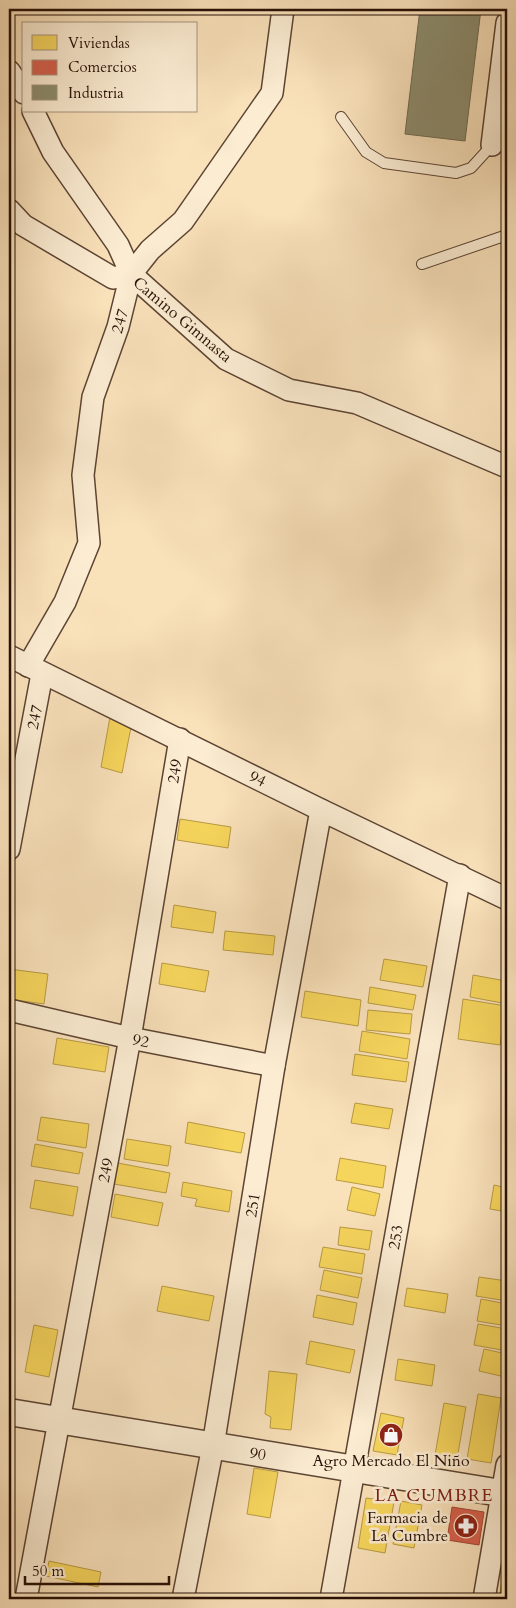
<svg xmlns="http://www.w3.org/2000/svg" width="516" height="1608" font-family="Cardo,serif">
  <rect width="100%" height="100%" fill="#f9e1ba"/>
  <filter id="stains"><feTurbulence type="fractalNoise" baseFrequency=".004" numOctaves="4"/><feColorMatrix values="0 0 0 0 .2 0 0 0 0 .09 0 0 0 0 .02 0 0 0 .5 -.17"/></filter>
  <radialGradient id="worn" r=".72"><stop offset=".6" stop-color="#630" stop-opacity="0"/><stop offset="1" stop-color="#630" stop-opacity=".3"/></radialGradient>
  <g fill="#f6d55c" stroke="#b89a42">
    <path d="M110 717 131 727 122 773 101 767Z"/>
    <path d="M180 819 231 827 228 848 177 840Z"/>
    <path d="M174 905 216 912 213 933 171 927Z"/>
    <path d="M225 931 275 936 273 955 223 950Z"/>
    <path d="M384 959 427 966 423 987 380 980Z"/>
    <path d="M162 963 209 971 205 992 159 984Z"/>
    <path d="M9 969 48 974 44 1004 9 999Z"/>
    <path d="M473 975 506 981 502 1003 470 997Z"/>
    <path d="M370 987 416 995 413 1010 368 1003Z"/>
    <path d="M305 991 361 1000 358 1026 301 1017Z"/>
    <path d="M463 999 506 1006 500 1045 458 1039Z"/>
    <path d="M368 1010 412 1014 410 1034 366 1030Z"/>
    <path d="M362 1031 410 1039 407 1059 359 1051Z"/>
    <path d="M57 1038 109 1047 105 1072 53 1064Z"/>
    <path d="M355 1054 409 1062 406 1082 352 1075Z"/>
    <path d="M355 1103 393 1109 389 1129 351 1123Z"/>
    <path d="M41 1117 89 1124 86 1148 37 1140Z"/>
    <path d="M188 1122 245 1133 241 1153 185 1143Z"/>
    <path d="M127 1139 171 1146 168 1166 124 1159Z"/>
    <path d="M35 1144 83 1153 79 1174 31 1166Z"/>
    <path d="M340 1158 386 1166 383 1188 336 1180Z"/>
    <path d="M118 1163 170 1173 166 1193 114 1184Z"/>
    <path d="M35 1180 78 1187 73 1216 30 1208Z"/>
    <path d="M183 1182 232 1191 229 1212 195 1206 197 1199 181 1196Z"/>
    <path d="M494 1185 507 1188V1212L490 1209Z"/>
    <path d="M352 1187 380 1194 375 1216 347 1210Z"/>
    <path d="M115 1194 163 1203 158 1226 111 1217Z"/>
    <path d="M340 1227 372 1231 369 1250 338 1245Z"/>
    <path d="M323 1247 365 1254 362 1274 319 1267Z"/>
    <path d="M324 1270 362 1278 358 1298 320 1290Z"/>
    <path d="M479 1277 507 1281V1301L476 1296Z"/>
    <path d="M162 1286 214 1296 209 1321 157 1311Z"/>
    <path d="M407 1288 448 1294 445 1313 404 1306Z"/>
    <path d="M317 1295 357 1303 353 1325 313 1317Z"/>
    <path d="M481 1299 507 1304V1326L477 1321Z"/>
    <path d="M478 1324 507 1329V1351L474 1345Z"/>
    <path d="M34 1325 58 1330 49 1377 25 1372Z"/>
    <path d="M310 1341 355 1350 350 1373 306 1364Z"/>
    <path d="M484 1349 507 1354 505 1377 479 1371Z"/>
    <path d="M398 1359 435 1365 432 1386 395 1380Z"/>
    <path d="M269 1371 297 1374 291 1430 270 1428 271 1417 265 1414Z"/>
    <path d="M478 1394 501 1398 491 1463 467 1459Z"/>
    <path d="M444 1403 466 1407 456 1465 434 1461Z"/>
    <path d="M381 1413 404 1418 397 1455 373 1451Z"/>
    <path d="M254 1468 278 1472 270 1518 247 1514Z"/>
    <path d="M366 1498 394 1502 385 1553 358 1548Z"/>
    <path d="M401 1501 422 1505 414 1548 393 1544Z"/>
    <path d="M49 1561 101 1572 98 1587 46 1576Z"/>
    <path d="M502 1580H507V1599H499Z"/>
  </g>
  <path fill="#d6604d" stroke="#a24838" d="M452 1507 484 1512 479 1545 447 1540Z"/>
  <path fill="#8c8c6e" stroke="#6e674f" d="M420 9H481L465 141 405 134Z"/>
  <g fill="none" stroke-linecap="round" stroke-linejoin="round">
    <g stroke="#5c4433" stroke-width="12">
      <g id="service">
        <path d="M341 117 366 152 384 163 456 173 471 168 492 145"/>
        <path d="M422 264 507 235"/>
      </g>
    </g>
    <g stroke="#5c4433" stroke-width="24">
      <g id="minor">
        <path d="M9 71 24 93"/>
        <path d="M33 111 53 152 118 245 131 274"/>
        <path d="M492 145 507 23"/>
        <path d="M9 210 23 225 113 278 131 274 226 359 289 390 357 403 507 467"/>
        <path d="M9 656 321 810 507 899"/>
        <path d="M28 666 65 602 89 543 83 475 93 397 118 327 131 274 150 250 183 221 272 93 283 9"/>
        <path d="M9 849 42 674"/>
        <path d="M9 1010 130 1038 274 1066"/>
        <path d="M26 1599 130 1038 180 739"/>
        <path d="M183 1599 213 1446 274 1066 321 810"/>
        <path d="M331 1599 460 875"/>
        <path d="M484 1599 507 1465"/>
      </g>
    </g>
    <g stroke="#5c4433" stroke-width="29">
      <path id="tertiary" d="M9 1412 507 1494"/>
    </g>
    <use href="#service" stroke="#fbecd2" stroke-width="10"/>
    <use href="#minor" stroke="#fbecd2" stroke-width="21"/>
    <use href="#tertiary" stroke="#fbecd2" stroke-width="26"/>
  </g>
  <defs>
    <g id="shop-disc" transform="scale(1.25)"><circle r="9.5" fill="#8f2418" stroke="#fbecd2"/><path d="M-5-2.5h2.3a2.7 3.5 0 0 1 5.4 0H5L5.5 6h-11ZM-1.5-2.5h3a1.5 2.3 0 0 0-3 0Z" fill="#fff"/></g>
    <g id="pharmacy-disc" transform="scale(1.25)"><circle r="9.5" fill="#8f2418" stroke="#fbecd2"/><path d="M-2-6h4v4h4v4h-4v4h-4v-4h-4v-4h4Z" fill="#fff"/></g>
  </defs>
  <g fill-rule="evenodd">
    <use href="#shop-disc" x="391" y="1435"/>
    <use href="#pharmacy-disc" x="466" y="1526"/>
  </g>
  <g text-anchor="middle" stroke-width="5" stroke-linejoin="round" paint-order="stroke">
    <g font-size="16" fill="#271006" stroke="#fbecd2">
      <text transform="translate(183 319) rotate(40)" y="6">Camino Gimnasta</text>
      <text transform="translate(119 321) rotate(-74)" y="6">247</text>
      <text transform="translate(34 717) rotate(-79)" y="6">247</text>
      <text transform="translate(174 771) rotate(-81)" y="6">249</text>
      <text transform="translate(258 778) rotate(27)" y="6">94</text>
      <text transform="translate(141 1040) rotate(11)" y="6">92</text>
      <text transform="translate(105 1170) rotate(-79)" y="6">249</text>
      <text transform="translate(252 1205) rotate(-81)" y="6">251</text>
      <text transform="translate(395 1237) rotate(-80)" y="6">253</text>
      <text transform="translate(258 1453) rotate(9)" y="6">90</text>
    </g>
    <g font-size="16" fill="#271006" stroke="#fbecd2">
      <text x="391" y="1466">Agro Mercado El Niño</text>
      <text x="448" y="1523" text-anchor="end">Farmacia de<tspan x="448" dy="18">La Cumbre</tspan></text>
    </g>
    <g font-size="18" letter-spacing="1" fill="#7a1f14" stroke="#fbecd2">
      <text x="434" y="1501">LA CUMBRE</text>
    </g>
  </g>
  <rect width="516" height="1608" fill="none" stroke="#f9e1ba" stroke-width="30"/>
  <rect x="10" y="10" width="496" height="1588" fill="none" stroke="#271006" stroke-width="2.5"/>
  <rect x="15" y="15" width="486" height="1578" fill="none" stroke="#271006"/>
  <rect x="22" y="22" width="175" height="90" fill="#fbecd2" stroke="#a69480"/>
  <rect x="32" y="35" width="25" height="15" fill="#f6d55c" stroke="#a69480"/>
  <text x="68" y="48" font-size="15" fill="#271006">Viviendas</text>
  <rect x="32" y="60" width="25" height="15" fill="#d6604d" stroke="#a69480"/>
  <text x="68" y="72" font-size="15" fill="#271006">Comercios</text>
  <rect x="32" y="85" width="25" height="15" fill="#8c8c6e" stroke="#a69480"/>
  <text x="68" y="98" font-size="15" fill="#271006">Industria</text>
  <path d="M25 1576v8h144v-8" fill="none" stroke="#271006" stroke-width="2.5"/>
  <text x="32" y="1576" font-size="15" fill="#271006" stroke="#fbecd2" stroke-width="4" paint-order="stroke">50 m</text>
  <rect width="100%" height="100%" filter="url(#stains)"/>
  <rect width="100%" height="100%" fill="url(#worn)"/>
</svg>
